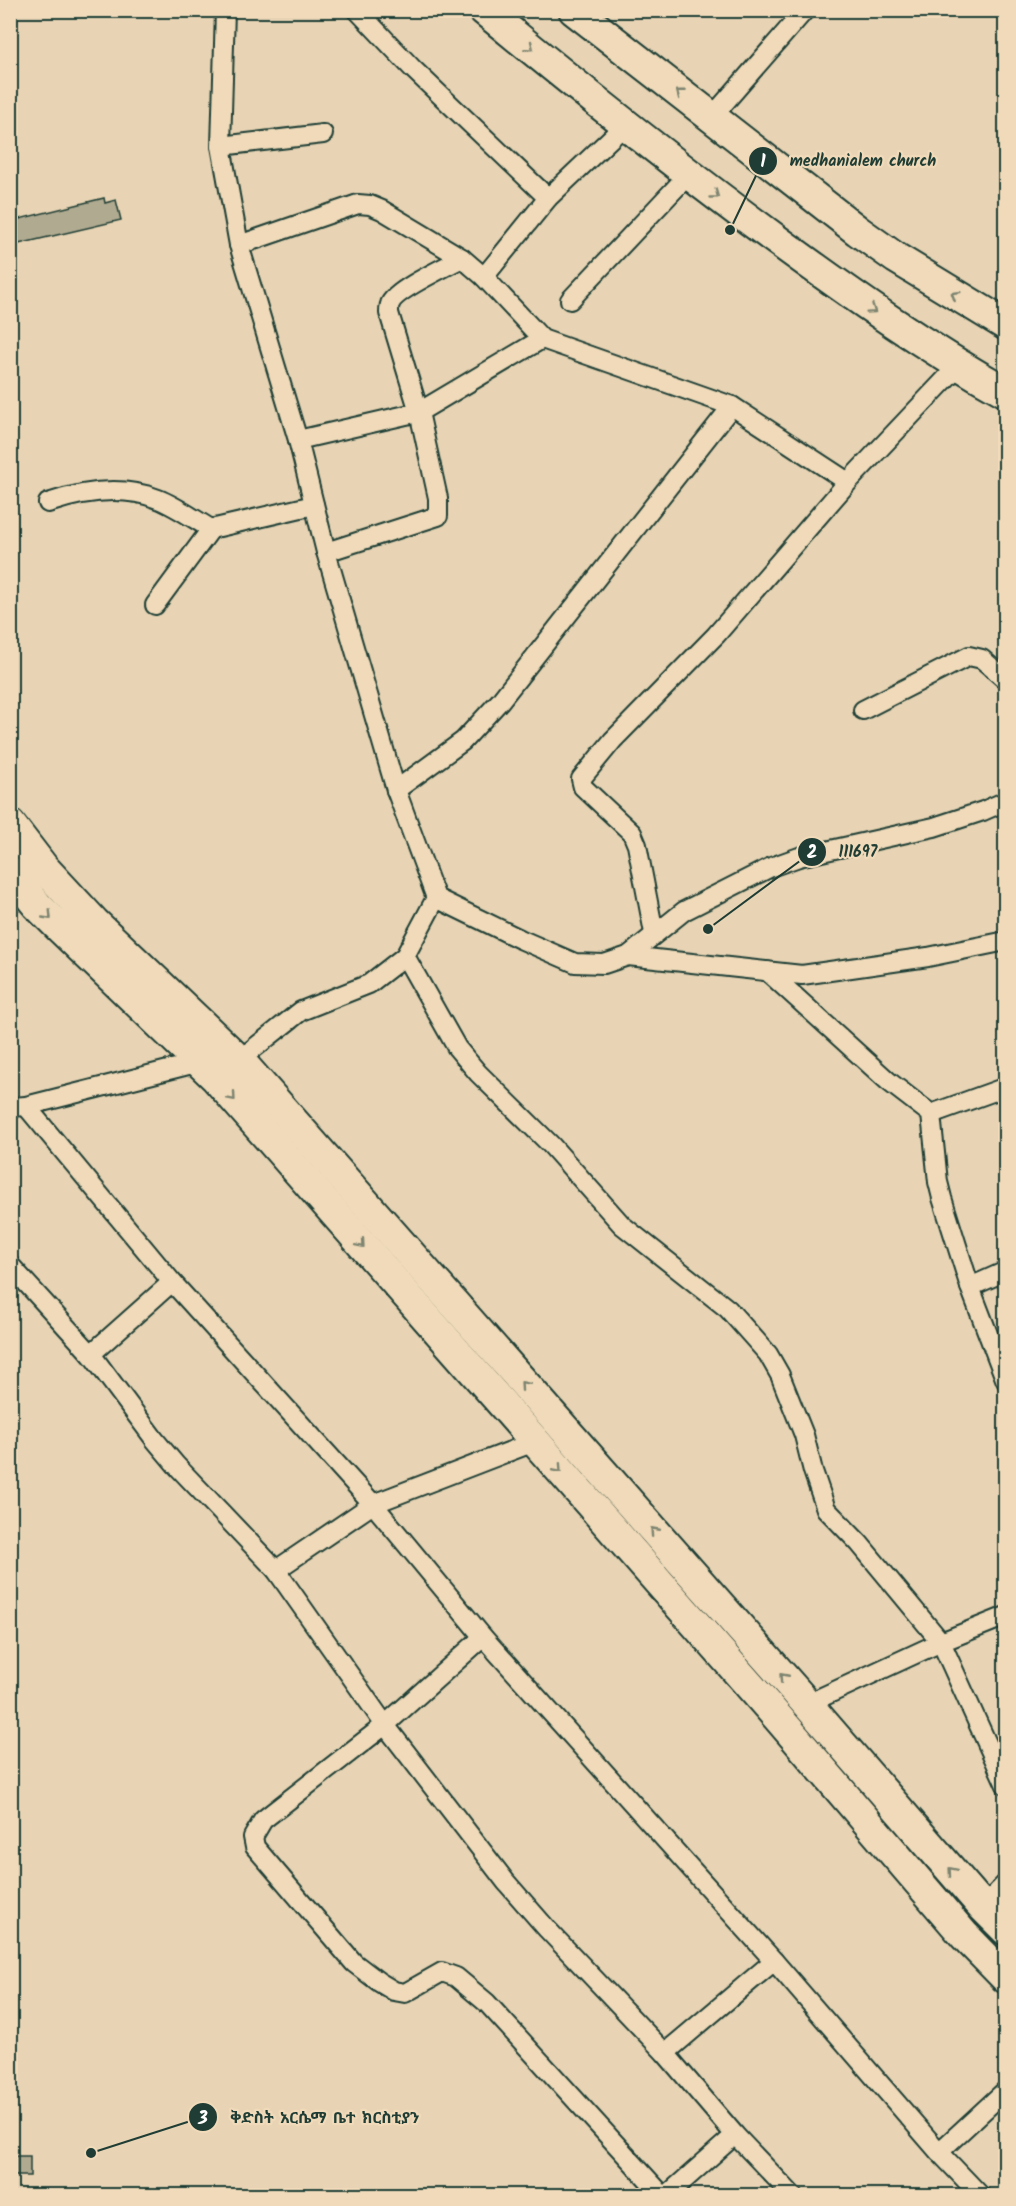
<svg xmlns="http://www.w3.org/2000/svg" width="1016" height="2206" font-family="Kalam,'Noto Sans Ethiopic',sans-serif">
  <rect width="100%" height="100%" fill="#e8d4b4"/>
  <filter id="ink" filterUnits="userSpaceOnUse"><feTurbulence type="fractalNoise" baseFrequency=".0167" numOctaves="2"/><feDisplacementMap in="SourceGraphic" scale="12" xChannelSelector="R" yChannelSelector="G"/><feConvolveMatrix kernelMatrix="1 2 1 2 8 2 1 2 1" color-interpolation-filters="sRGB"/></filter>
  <g filter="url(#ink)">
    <g fill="#b0aa90" stroke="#1f3d34" stroke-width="1.5">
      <path d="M104 198 105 203 116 200 121 220 10 246 11 221Z"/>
      <rect x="10" y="2156" width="20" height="20"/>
    </g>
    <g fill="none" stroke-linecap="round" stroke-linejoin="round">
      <g stroke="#1f3d34" stroke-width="22">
        <g id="street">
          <path d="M225 10 221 146 239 245 298 440 326 552 396 790 436 898 520 939 575 963 604 964 628 956 684 911 771 867 799 857 934 827 983 811 1006 801"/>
          <path d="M357 10 413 69 548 198"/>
          <path d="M712 117 805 10"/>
          <path d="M221 146 323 134"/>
          <path d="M239 245 358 204 370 205 382 210 462 258 484 277 542 339 732 406 848 482"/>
          <path d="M484 277 548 198 626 124"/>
          <path d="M570 300 688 175"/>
          <path d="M298 440 419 412 542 339"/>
          <path d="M48 503C84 491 122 485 158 499 176 506 194 519 211 529L314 505"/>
          <path d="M326 552 438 516V498L419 412 389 313C389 311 389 305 390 304 395 290 448 266 462 258"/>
          <path d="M155 605 211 529"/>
          <path d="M863 710 969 656 982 659 1006 680"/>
          <path d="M396 790 463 741 500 701 732 406"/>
          <path d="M654 933 637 845 632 833 583 787 581 779 613 740 716 635 848 482 958 366"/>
          <path d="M405 956 457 1048 478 1073 551 1145 622 1225 728 1309 768 1354 780 1375 804 1435 813 1471 826 1509 859 1543 941 1642 1006 1785"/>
          <path d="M628 956 802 975 928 957 1006 941"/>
          <path d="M767 971 888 1081 931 1114 938 1182 942 1198 970 1287 1006 1381"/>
          <path d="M239 1060 301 1011 369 984 405 956 436 898"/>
          <path d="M26 1106 172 1282 373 1504 483 1637 774 1961 939 2152 981 2196"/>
          <path d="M10 1107 26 1106 200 1062"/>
          <path d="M931 1114 1006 1087"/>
          <path d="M10 1265 91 1354 155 1440 176 1465 276 1570 385 1725 506 1882 547 1929 665 2053 735 2135 793 2196"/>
          <path d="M970 1287 1006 1271"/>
          <path d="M91 1354 172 1282"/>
          <path d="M276 1570 373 1504 534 1442"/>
          <path d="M483 1637 385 1725 263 1820 253 1837 255 1847 354 1963 379 1982 394 1991 405 1993 442 1972 456 1977 487 2003 663 2196"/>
          <path d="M807 1704 941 1642 1006 1616"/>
          <path d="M983 1907 1006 1883"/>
          <path d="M665 2053 774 1961"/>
          <path d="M939 2152 1006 2090"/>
          <path d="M666 2196 735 2135"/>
        </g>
      </g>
      <g stroke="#1f3d34" stroke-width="34">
        <g id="primary">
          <path d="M484 10C580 89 677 167 778 241 852 295 925 347 1006 392"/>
          <path d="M574 10 858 231 896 258 1006 325"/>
          <path d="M10 824 43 867 94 922 239 1060 807 1704 983 1907 1006 1930"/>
          <path d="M10 872 37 905 60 928 216 1078 780 1720 964 1935 1006 1978"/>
        </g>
      </g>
      <use href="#street" stroke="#f0dab9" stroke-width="18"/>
      <use href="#primary" stroke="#f0dab9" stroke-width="30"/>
    </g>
    <defs><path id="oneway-chevron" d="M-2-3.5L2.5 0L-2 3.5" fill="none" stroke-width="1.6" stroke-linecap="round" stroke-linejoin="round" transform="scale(1.5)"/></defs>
    <g stroke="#7d8470">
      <use href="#oneway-chevron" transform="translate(530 47) rotate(39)"/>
      <use href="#oneway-chevron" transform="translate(680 93) rotate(-142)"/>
      <use href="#oneway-chevron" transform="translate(715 195) rotate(36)"/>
      <use href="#oneway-chevron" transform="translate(955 295) rotate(-148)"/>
      <use href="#oneway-chevron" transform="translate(872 310) rotate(34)"/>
      <use href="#oneway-chevron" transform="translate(48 916) rotate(46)"/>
      <use href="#oneway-chevron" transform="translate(232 1097) rotate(49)"/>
      <use href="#oneway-chevron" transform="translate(361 1244) rotate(49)"/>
      <use href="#oneway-chevron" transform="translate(524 1385) rotate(-131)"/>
      <use href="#oneway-chevron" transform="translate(558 1469) rotate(48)"/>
      <use href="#oneway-chevron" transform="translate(654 1531) rotate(-132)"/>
      <use href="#oneway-chevron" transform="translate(783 1677) rotate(-132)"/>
      <use href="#oneway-chevron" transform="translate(952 1871) rotate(-131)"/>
    </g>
  </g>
  <path fill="none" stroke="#1f3d34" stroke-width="2" d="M730 230L763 161M708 929L812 852M91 2153L203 2117"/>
  <g fill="#1f3d34" stroke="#f0dab9" stroke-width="2">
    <circle cx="730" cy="230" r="6"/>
    <circle cx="708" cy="929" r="6"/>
    <circle cx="91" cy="2153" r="6"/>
    <circle cx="763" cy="161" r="15"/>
    <circle cx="812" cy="852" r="15"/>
    <circle cx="203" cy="2117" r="15"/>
  </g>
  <g font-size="18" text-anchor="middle" font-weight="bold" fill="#fff">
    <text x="763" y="167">1</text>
    <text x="812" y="858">2</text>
    <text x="203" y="2124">3</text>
  </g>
  <g font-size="16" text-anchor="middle" font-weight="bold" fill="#1f3d34" stroke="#f0dab9" stroke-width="4.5" stroke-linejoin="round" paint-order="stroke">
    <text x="863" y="166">medhanialem church</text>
    <text x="858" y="857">111697</text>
    <text x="325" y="2123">ቅድስት አርሴማ ቤተ ክርስቲያን</text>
  </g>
  <rect width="1016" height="2206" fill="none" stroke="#f0dab9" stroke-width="36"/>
  <rect x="18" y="18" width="980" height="2170" fill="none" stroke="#1f3d34" stroke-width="2" filter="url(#ink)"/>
</svg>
